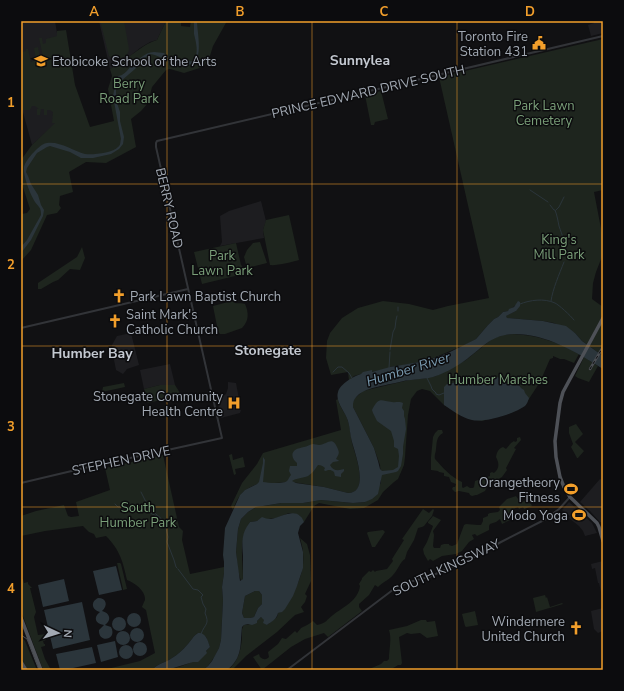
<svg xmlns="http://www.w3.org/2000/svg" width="624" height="691" font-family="'Nunito Sans',sans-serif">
  <rect width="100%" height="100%" fill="#111113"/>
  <g fill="#1d1d20">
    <path d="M21 21H55L66 87 59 120 32 145 21 105Z"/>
    <path d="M99 21H166L157 40 150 42 140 48 125 60 110 69Z"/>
    <path d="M594 21H603V33L591 36 588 25 594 23Z"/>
    <path d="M261 201 266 221 263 230 264 238 220 246 222 242 220 216 229 211Z"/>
    <path d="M131 333 139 365 127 369 123 374 116 370 112 350V345L117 336Z"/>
    <path d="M170 364 175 385H160L144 389 140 370Z"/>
    <path d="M228 382 236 383 241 410 240 413 221 418 217 399 222 397 226 394 228 388Z"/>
    <path d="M600 479 603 481V523L600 522 590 511 580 502Z"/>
    <path d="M569 502 592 523 597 533 585 536 583 531 579 526 569 518 570 516 562 510Z"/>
    <path d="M603 561V601L599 583H598L595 568 592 569 591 564Z"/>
    <path d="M603 608V631L598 633 594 629 591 611Z"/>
  </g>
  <g fill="#1e251e">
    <path d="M101 21H124L129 49C128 59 116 61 109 56L101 24Z"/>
    <path d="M166 21H181V26L190 27 191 21H227L213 46 209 59 203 67 184 73 170 69 166 70 152 87 148 103 141 111 131 119 136 147 106 163 86 162 69 172 73 192 60 196 59 205 61 208 57 213 47 215 31 250 21 261V214L27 213 30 209 21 181V160L32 145 55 123H52L53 112 50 110H47V115H44V109H41L40 115H37V109H39L35 106H32L30 110H22L21 105V52L26 51V49H28L31 62 36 60 34 48 38 47 40 58 43 57 39 38H42L43 44 46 43V39L57 36V31L66 30 75 85 90 127 114 121 108 89 112 76 110 69C115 66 120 63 124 60 135 53 144 44 157 40Z"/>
    <path d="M603 39V190L594 192 603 239V254L596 272 593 283 592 299 603 307V356L582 341 575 333 554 323 543 321 507 318 505 316 516 311V305L508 311 503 312 498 317 494 319 488 325 476 339 467 344 431 359 410 364 390 367 383 370 361 374 354 376 349 381 348 372 331 375 326 358 327 341 330 333 342 318 358 308 383 301 409 304 433 310 448 306 489 298 439 77Z"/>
    <path d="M381 91 388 119 375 122 374 125H371L365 95Z"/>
    <path d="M289 215 299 260C292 262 276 266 270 265L263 230 266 220Z"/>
    <path d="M260 242 267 263 247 268 244 257 247 250 253 243Z"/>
    <path d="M236 243 241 265 245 269V272L235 276 202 284 194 252Z"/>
    <path d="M82 247 85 258 80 270 70 269 58 280 53 282 41 289H38V283L77 257Z"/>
    <path d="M232 301C236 305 241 302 245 304 249 313 249 321 242 328L225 334H220L218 331 213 306Z"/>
    <path d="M513 334C536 335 559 342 579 354L574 363 564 359H560L553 356V358L550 359 540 382 525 405 511 413 482 421 469 419 453 410 444 405 430 391 422 389 417 391 411 399 408 415 405 457 404 465 398 479 394 482 383 492 378 500 364 508 350 509 319 503 314 506 304 522 300 516 289 513 276 518 259 520 257 521 250 522C238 539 243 560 243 579L241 581 238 571 236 552 238 529 241 519 248 512 256 507 263 506 281 503H303L321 500 353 503 365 502 381 483V477L380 465 374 448 353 407V402L355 398 363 391 409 380 427 378 436 376 466 360 492 339 502 335Z"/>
    <path d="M584 357 598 366 589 382 578 378 575 376Z"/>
    <path d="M124 383 125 387 102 392 103 387Z"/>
    <path d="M160 385H175L180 393 173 397 148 403 146 397 135 399 134 397 146 395 144 389Z"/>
    <path d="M338 399C339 407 346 413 348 421 350 428 351 436 352 443 355 454 370 493 348 493L324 487 292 482 275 483H264L262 482C245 489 240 491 233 510L231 506 242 483 257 464 263 453 341 430 336 400Z"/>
    <path d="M576 424 583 434 575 442 584 451 578 458H577L571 447 573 444 569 433V427Z"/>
    <path d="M438 430H442L443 433C436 437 437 442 436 449 436 453 434 454 435 459 443 468 451 477 462 482V487L463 488 467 486 470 488H473L474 487 475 481 481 479H485L487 477 490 476V473L492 472 494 473C500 468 499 463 496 457 497 452 498 449 503 447L506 449 511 443 514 441 515 442 517 441V438L520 437 521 440 514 448 516 449 506 468 507 470 502 477 488 485 485 491 477 495H476L472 496 470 495 469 493 459 491 455 492 452 489 453 487H455L456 484 451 482 449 477 444 476V473L439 472 438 471 431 470V457L433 437 435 433Z"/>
    <path d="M232 454 233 460 243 457 245 467 235 469 236 474 234 475 229 455Z"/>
    <path d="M163 455 179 527 183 531 182 540 190 574 224 567V573L222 587 223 600 221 640 219 648 215 656 208 666 203 670H167C187 665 196 662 210 647L206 637 198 633C193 636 191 641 187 645 183 650 177 655 172 658 165 663 158 663 152 670H103L140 661 155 653 146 610 142 607C143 604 144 602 145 600 146 591 135 583 127 580 123 562 120 550 106 536L96 538 94 534 89 532 83 526 45 531 21 536V516L36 511 64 505 68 516 71 517 79 516 76 502 110 490 105 468Z"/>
    <path d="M516 496 521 503 524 501 531 504 532 506 524 509 523 507 519 509 518 507 513 509 514 511 507 515 510 520 502 524 500 519 496 522 490 524 489 526V530L477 536 475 534 472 535 474 539 469 542 462 551 456 554 442 556 433 561 430 559 428 561 424 554 423 549 427 542 433 526 428 523V522L433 516 441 520 433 531 434 535 433 546 434 548H440L441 545 444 544H449V545L452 546 457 544 464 525 466 524 478 525H481L483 521V518L488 516V514L490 513 498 512 500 510 499 507 507 499Z"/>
    <path d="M423 509 429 513 433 509 434 510 432 516 424 526 422 527 418 528 414 540 407 552 405 559C400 562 398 570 393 575 389 580 383 582 378 587L375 585 369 595 359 604V607L362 611 328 637 324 633 305 639 291 647 262 670 253 657 259 654 260 657C264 660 266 660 269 657L268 652 278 644 282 638 286 639 295 631 297 633C299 631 300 628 303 627 307 625 309 624 313 621L317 625C327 623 326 620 333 615 343 607 358 601 360 586L359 584 362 579V578L369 571 371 572 373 570 375 572 376 571 387 569 393 561 392 559 404 540 402 539Z"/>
    <path d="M383 530 385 532 375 547H372L367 533 368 532Z"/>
    <path d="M300 538 307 544 310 555 311 581 305 594 307 596 305 602 301 607 304 612 295 615 277 632 246 656 232 670H228C238 662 241 650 242 638 242 633 241 629 244 625L251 624 257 621 261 617 263 618 267 625 277 617 278 613C284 611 285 607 288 602 297 586 305 572 303 553 303 548 301 542 300 538Z"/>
    <path d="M117 563H120L121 564 127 589 123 590V589Z"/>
    <path d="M21 579H23L24 583 28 582V584L32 588H30L36 612 34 617 38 635 46 634V640L43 641 44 644H45V646L41 647 45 659 51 670H44L42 667 21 611Z"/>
    <path d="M255 591H259L262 595V604L258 608 254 617 250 618H244L242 613 245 596Z"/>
    <path d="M545 595 546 598 547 597 550 607 562 603 563 604 536 612 533 598Z"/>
    <path d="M475 611 478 625 466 627 465 626 462 614Z"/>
    <path d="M421 620H426L427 622 435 621 438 636 427 638 420 633 411 634 407 633 399 637 402 663 401 665H398C389 672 378 670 367 670L381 664 384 661H387L389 659C389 649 392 639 389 630L407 626Z"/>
    <path d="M21 637 25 641 37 670H28L21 659Z"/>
  </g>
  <g fill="#2b353b" fill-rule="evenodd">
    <path d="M194 21H197C197 31 204 61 191 64 190 65 186 64 185 64 180 64 175 64 170 62 163 59 158 55 150 54L143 59 135 69 121 81 116 89V100L120 112V121L124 137 123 144 119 149 111 154 93 158H81L70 152 50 146 47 147 37 153 27 168 26 172 28 176 31 184 38 195 41 205 44 210 43 216 31 240 21 253V247L27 240 41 215C41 213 41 209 39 207 38 205 36 204 35 202 30 194 23 176 24 167 25 162 29 158 32 154 36 150 41 144 47 143 60 141 73 151 85 154 93 155 113 153 118 147 121 145 120 142 121 139L113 96 115 86 118 76C122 76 128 71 130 67H131C138 61 144 52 154 52 157 52 161 53 164 53L169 58 177 61 180 62 194 61C199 53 196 42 194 34 194 30 194 25 194 21Z"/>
    <path d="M518 301 520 302V306L516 311 506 316 507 318 543 321 566 326 575 333 582 341 603 356V369C576 352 547 334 514 334 491 335 483 347 467 359 456 367 442 375 429 378 423 379 417 379 411 380 404 380 397 383 390 384 377 387 352 390 353 407L374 448 378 461 380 469 382 471 393 470 398 467 399 456 398 449 394 447V441L391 431 377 421 373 413 372 410C379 396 381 401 392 402 396 403 399 401 403 403L402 408 404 411V416L405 419 406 429 403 447V454L401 466 398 471 396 472 382 475 378 494 372 499 365 502 353 503 321 500 303 503H281L263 506 256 507 248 512 241 519 238 529 236 552 240 581 243 579C243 572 243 564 243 556 242 542 241 534 250 522L257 521 262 517C265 518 267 519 271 519 279 518 293 509 300 516 302 517 303 520 304 522L300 526 298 533 303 552V568L297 586 293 596 285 609 282 612 278 613C277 619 271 622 267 625L263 623 264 620 261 617 257 621V623L252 625 248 624 244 625 242 627C240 644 243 658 227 670H203L208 666 212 661 219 648 221 640 223 600 222 587 224 573V562L223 555 225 528 240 495 245 490 257 484 259 482 263 463V457L265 460 263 482C268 483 284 484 287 481 289 479 289 477 291 475L289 471 290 466H297V463C293 460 290 454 295 450 298 448 301 448 304 447 307 447 310 444 313 444 315 444 317 445 319 445 328 444 332 436 337 447 340 453 339 454 336 459L338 460 339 461 333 462 330 465C333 471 338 471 344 469V471L341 474V477L335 476 334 472C330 469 329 470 325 471L324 470 325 468C323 466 321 465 318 465 315 469 313 473 308 476 303 478 296 478 292 481L296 483 324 487 348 493C370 493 355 453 352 442 350 435 350 428 348 421 345 411 335 402 338 392 340 384 354 376 361 374L363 372 372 370V372L390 367 425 361 448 353 476 339 488 325 494 319 498 317 503 312 508 311 509 309 514 307ZM255 591H259L262 595V604L258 608 254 617 250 618H244L242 613 245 596Z"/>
    <path d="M495 377C504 378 516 379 521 388L524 390 525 393 529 398C528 401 527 404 525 406 514 414 484 423 472 420 462 418 452 410 444 405V387L447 384 453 383 459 380 466 379 471 378 481 379Z"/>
    <path d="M116 566 122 590 99 595 93 571Z"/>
    <path d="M64 579 69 601 43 607 38 585Z"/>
    <path d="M98 598C107 598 108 606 102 611 110 613 112 620 105 625L111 627C118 640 98 644 99 630L104 625C95 624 93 617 100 612 92 610 90 602 98 598Z"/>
    <path d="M82 602 90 640 53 649 44 610Z"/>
    <circle cx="134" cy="620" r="7"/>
    <circle cx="119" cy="624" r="7"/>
    <circle cx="137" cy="635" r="7"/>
    <circle cx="123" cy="638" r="7"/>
    <path d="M198 633C206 632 208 641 210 647L206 651 207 653 198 662H193L167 670H152C158 663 165 663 172 658 177 655 183 650 187 645 191 641 193 636 198 633Z"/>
    <path d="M115 641 118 657 101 662 97 645Z"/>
    <circle cx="140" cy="649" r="7"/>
    <circle cx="126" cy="652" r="7"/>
    <path d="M92 647 96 663 64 670H60L56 654Z"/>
  </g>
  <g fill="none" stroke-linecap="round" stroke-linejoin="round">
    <g stroke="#2b353b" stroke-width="1">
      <path d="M530 190 548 202"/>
      <path d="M550 205 554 210H555C557 215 558 221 559 226 562 235 566 244 566 254"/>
      <path d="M556 210 559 207 564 197"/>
      <path d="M551 301C553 288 559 275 564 262"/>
      <path d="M520 304C530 300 544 298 555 303 559 305 570 315 574 320"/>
      <path d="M398 307V311"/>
      <path d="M390 350 393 332 395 328 396 320 397 316"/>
      <path d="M389 368 390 352"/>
      <path d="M333 372 338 367H342L349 373 352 378"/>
      <path d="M427 378 431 386 432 389 436 393V394L439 395 444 393"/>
      <path d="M141 492 149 508 164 521 166 528 168 537 167 542 174 560 176 567 177 568"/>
      <path d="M115 504 118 507H124L128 509 138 507H143L150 513 159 517"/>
      <path d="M178 569 193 589 198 590 203 595 201 597 203 604 206 609 205 613C210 625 205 623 201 634"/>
    </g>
    <g stroke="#323438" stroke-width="2">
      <path d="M21 328 188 289"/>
      <path d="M21 483 97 465 163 451 222 438 156 147V143L157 141 603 36"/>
      <path d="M287 670 394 589 409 582 429 577 449 568 472 558 501 542 546 519 559 509 570 497"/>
    </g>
    <g stroke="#4e5157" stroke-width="3.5">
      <path d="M603 318 563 392 560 403 555 441 556 457 560 477 564 487 570 497 597 523 599 527 603 541"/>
      <path d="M21 618 41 670"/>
      <path d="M21 662 26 670"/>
    </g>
    <path stroke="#494c51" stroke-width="1" d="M21 635 27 639 39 670"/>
    <g stroke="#494c51" stroke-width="2.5">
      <path id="rail" d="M590 369 603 347"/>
    </g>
    <use href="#rail" stroke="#0c0c0e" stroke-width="1" stroke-dasharray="3" stroke-linecap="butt"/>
  </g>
  <path fill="none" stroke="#f19e2b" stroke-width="1" stroke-opacity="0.55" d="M167 21V670M312 21V670M457 21V670M21 184H603M21 346H603M21 507H603"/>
  <defs>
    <g id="civic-bare" transform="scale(1.08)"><path d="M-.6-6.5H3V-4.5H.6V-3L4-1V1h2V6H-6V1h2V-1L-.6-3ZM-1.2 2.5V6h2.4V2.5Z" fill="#f19e2b" stroke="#0c0c0e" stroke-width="2.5" paint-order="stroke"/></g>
    <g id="school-bare" transform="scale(1.08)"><path d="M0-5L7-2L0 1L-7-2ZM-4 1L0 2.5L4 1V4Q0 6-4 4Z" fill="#f19e2b" stroke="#0c0c0e" stroke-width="2.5" paint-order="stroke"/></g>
    <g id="church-bare" transform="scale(1.08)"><path d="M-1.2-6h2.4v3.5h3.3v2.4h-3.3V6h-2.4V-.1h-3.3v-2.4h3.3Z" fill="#f19e2b" stroke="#0c0c0e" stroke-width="2.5" paint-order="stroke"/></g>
    <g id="hospital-bare" transform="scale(1.08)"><path d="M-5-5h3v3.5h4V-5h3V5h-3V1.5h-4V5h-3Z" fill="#f19e2b" stroke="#0c0c0e" stroke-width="2.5" paint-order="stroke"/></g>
    <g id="stadium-bare" transform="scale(1.08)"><path d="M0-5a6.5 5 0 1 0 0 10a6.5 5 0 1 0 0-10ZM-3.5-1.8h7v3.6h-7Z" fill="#f19e2b" stroke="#0c0c0e" stroke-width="2.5" paint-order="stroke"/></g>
  </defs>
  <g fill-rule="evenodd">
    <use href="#civic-bare" x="539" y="43"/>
    <use href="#school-bare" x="41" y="61"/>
    <use href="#church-bare" x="119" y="296"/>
    <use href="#church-bare" x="115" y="321"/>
    <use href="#hospital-bare" x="234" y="403"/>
    <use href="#stadium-bare" x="571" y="489"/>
    <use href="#stadium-bare" x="579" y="515"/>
    <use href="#church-bare" x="576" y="628"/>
  </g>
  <g text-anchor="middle" stroke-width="3" stroke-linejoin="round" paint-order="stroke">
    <g font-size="13" fill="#a2a9b3" stroke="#0c0c0e" text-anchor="end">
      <text x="528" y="41">Toronto Fire<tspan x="528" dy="15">Station 431</tspan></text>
      <text x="52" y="66" text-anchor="start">Etobicoke School of the Arts</text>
      <text x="130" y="301" text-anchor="start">Park Lawn Baptist Church</text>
      <text x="126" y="319" text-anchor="start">Saint Mark's<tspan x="126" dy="15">Catholic Church</tspan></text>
      <text x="223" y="401">Stonegate Community<tspan x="223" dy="15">Health Centre</tspan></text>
      <text x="560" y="487">Orangetheory<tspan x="560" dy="15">Fitness</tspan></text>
      <text x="568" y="520">Modo Yoga</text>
      <text x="565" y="626">Windermere<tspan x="565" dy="15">United Church</tspan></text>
    </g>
    <g font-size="13" fill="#7a9f79" stroke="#0c0c0e">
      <text x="129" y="88">Berry<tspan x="129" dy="15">Road Park</tspan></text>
      <text x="544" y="110">Park Lawn<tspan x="544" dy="15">Cemetery</tspan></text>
      <text x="559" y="244">King's<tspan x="559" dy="15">Mill Park</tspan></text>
      <text x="222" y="260">Park<tspan x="222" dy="15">Lawn Park</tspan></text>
      <text x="498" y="384">Humber Marshes</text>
      <text x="138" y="512">South<tspan x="138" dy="15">Humber Park</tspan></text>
    </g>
    <g font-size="13" fill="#a2a9b3" stroke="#0c0c0e">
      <text transform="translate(368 91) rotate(-13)" y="5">PRINCE EDWARD DRIVE SOUTH</text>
      <text transform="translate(170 208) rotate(77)" y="5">BERRY ROAD</text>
      <text transform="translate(121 460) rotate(-12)" y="5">STEPHEN DRIVE</text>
      <text transform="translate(446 567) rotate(-25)" y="5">SOUTH KINGSWAY</text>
    </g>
    <g font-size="14" font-weight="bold" fill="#c3c8d0" stroke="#0c0c0e">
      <text x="360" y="65">Sunnylea</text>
      <text x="268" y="355">Stonegate</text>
      <text x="92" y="358">Humber Bay</text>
    </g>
    <g font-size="14" font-style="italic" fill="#799aaf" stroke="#0c0c0e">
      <text transform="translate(408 369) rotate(-17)" y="5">Humber River</text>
    </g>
  </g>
  <rect width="624" height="691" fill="none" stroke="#0c0c0e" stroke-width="44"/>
  <g transform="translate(58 633) rotate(94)" stroke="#0c0c0e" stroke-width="3" paint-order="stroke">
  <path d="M0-3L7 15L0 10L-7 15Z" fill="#a2a9b3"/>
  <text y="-6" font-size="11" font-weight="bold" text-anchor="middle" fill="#a2a9b3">N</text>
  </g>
  <rect x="22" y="22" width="580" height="647" fill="none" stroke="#f19e2b" stroke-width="1.5"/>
  <g font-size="13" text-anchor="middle" font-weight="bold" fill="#f19e2b">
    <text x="94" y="16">A</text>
    <text x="240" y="16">B</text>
    <text x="384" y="16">C</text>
    <text x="530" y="16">D</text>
    <text x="11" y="107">1</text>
    <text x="11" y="269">2</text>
    <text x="11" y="431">3</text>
    <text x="11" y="593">4</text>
  </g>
</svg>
